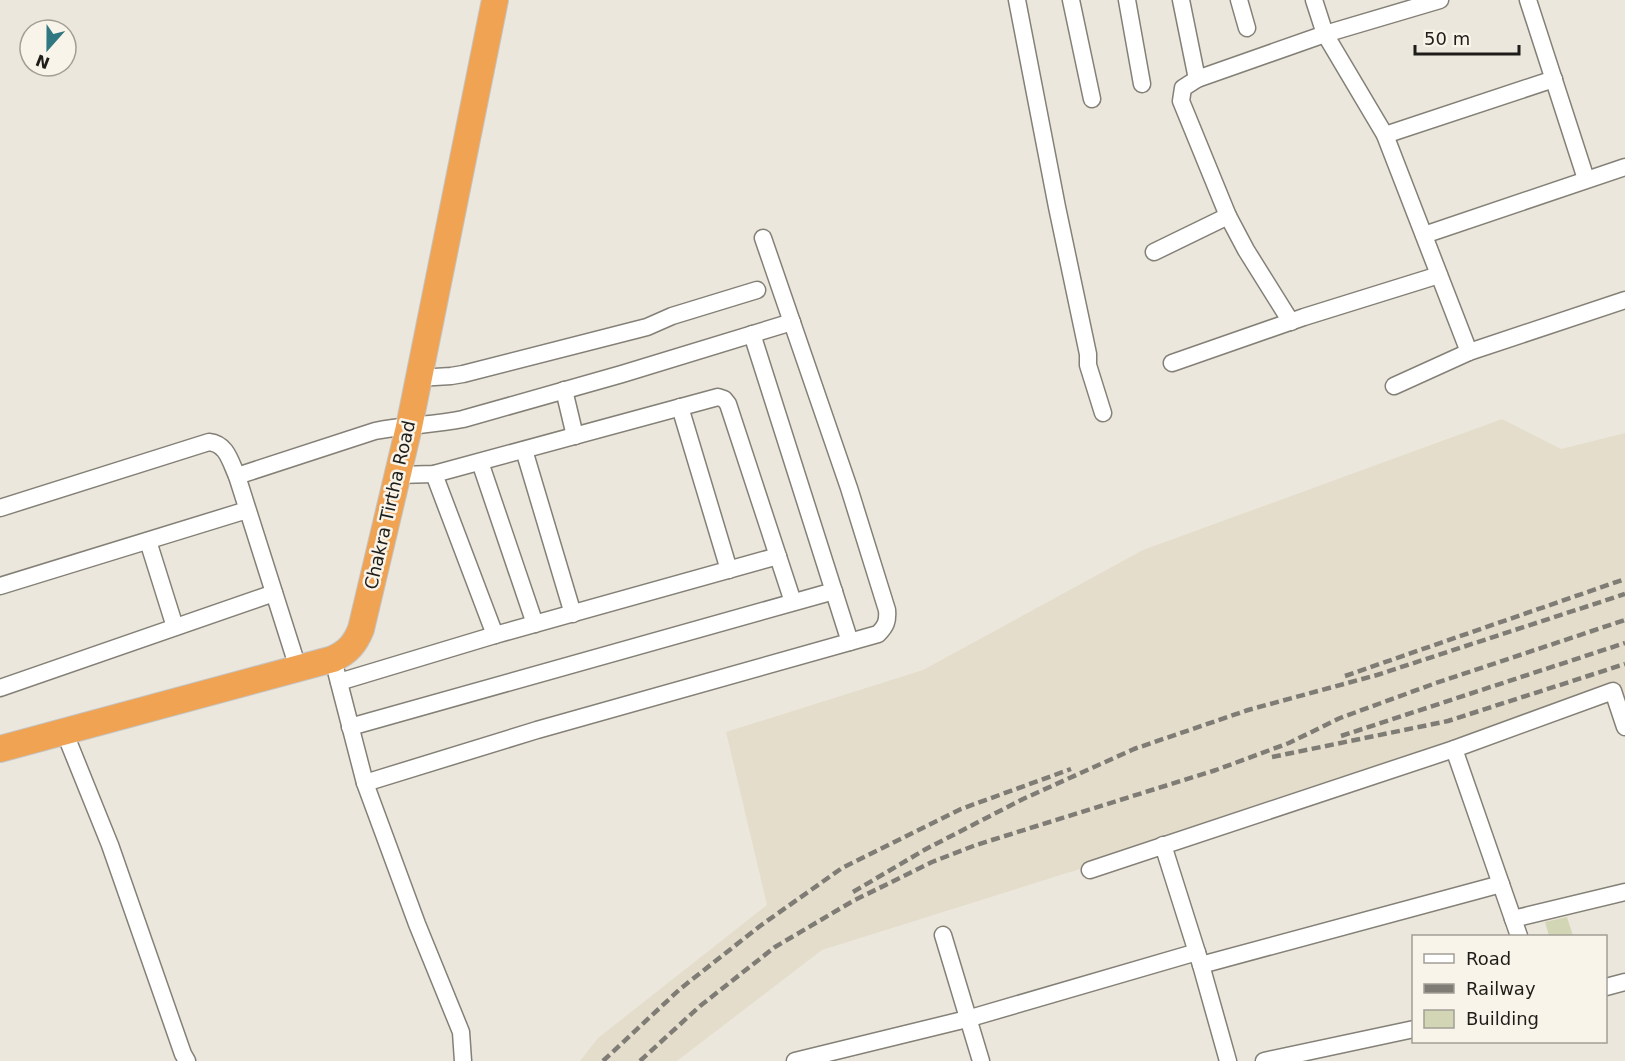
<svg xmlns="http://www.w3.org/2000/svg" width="1625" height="1061" font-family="'DejaVu Sans',sans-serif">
  <rect width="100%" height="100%" fill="#ebe7dc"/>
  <path fill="#e4ddcb" d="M1502 419 1561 449 1625 433V698L822 950 677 1061H580L598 1038 767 905 726 732 923 670 1143 550Z"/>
  <path fill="#d2d6b4" d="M1567 917 1573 936H1549L1545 922Z"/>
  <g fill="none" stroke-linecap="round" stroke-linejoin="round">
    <g stroke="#848077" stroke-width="19">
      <g id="minor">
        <path d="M1017 0 1057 207 1088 354V365L1103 413"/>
        <path d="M1071 0 1092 99"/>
        <path d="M1127 0 1142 84"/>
        <path d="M1181 0 1197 79"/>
        <path d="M1239 0 1247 28"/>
        <path d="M1314 0 1325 34 1385 135 1469 352"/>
        <path d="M1528 0 1586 179"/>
        <path d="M1385 135 1554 79"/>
        <path d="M1424 235 1625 167"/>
        <path d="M1154 252 1228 216"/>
        <path d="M1291 322 1246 250 1228 216 1181 101 1183 88 1197 79 1325 34 1440 0"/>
        <path d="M752 334 850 642"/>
        <path d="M1172 363 1304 317 1439 275"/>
        <path d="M418 378 451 376 463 374 647 327 672 316 757 290"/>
        <path d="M1394 386 1469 352 1625 300"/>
        <path d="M564 390 575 436"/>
        <path d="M680 407 729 570"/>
        <path d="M524 450 573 614"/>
        <path d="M480 462 535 624"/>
        <path d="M434 474 495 635"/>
        <path d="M397 475 434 474 718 397 724 399 728 404 793 602"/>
        <path d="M237 476 375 431C404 425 434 425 463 419L622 374 792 322"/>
        <path d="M0 508 209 442C227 444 230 461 237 476L298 668"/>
        <path d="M148 541 175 627"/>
        <path d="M0 586 247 510"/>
        <path d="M336 671 365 783 417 924 461 1032 463 1061"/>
        <path d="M339 682 495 635 778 556"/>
        <path d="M0 688 274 593"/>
        <path d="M350 727 834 591"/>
        <path d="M64 731 110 845 183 1054 187 1061"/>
        <path d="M1454 749 1519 936"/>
        <path d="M365 783 537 730 878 634C886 626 888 621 887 610L849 488 763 238"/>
        <path d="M1163 845 1201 965 1228 1061"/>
        <path d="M1090 870 1454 749 1613 691 1625 727"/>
        <path d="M1513 919 1625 892"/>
        <path d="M943 935 981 1061"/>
        <path d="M1201 965 1501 884"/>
        <path d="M1606 987 1625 982"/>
        <path d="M795 1061 967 1019 1197 952"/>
        <path d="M1264 1061 1414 1029"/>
      </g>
    </g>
    <g stroke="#c5c4c3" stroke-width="28">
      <path id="highway" d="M0 749 333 659C348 652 355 644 361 629L409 427 495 0"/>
    </g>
    <use href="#minor" stroke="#fff" stroke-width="16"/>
    <use href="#highway" stroke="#efa353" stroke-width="26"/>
    <g stroke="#7f7c75" stroke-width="4.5" stroke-dasharray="9 4.5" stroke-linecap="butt">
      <path d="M1345 676 1625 579"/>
      <path d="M1341 736 1625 643"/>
      <path d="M1272 757 1448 721 1625 664"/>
      <path d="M853 892 926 849 1023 799 1134 749 1248 710 1377 675 1625 594"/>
      <path d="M603 1061 680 989 760 926 842 868 961 809 1071 769"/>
      <path d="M640 1061 700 1006 775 947 853 901 932 862 976 845 1216 770 1289 743 1340 718 1436 683 1625 620"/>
    </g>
  </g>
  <g text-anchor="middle" stroke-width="5" stroke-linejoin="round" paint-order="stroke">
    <g font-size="18" fill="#1f1d19" stroke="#f9f4e9">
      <text transform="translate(390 505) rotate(-77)" y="6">Chakra Tirtha Road</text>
    </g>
  </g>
  <rect x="1412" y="935" width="195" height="108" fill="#f9f4e9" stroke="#a29e96" stroke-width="1.5"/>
  <rect x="1424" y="954" width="30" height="9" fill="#ffffff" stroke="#a29e96" stroke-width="1.5"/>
  <text x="1466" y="965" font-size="18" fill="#1f1d19">Road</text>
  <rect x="1424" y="984" width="30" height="9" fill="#7f7c75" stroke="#a29e96" stroke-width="1.5"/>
  <text x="1466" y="995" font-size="18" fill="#1f1d19">Railway</text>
  <rect x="1424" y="1010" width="30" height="18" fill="#d2d6b4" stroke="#a29e96" stroke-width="1.5"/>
  <text x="1466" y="1025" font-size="18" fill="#1f1d19">Building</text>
  <g transform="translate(48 48) rotate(201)"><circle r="28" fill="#f9f4e9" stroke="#a29e96" stroke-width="1.5"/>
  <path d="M0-4.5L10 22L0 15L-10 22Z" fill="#2f7781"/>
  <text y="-9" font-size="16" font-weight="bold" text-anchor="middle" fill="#1f1d19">N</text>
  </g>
  <path d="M1415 45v9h104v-9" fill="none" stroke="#1f1d19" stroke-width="3"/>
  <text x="1424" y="45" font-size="18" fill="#1f1d19" stroke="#f9f4e9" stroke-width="4.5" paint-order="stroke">50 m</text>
</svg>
